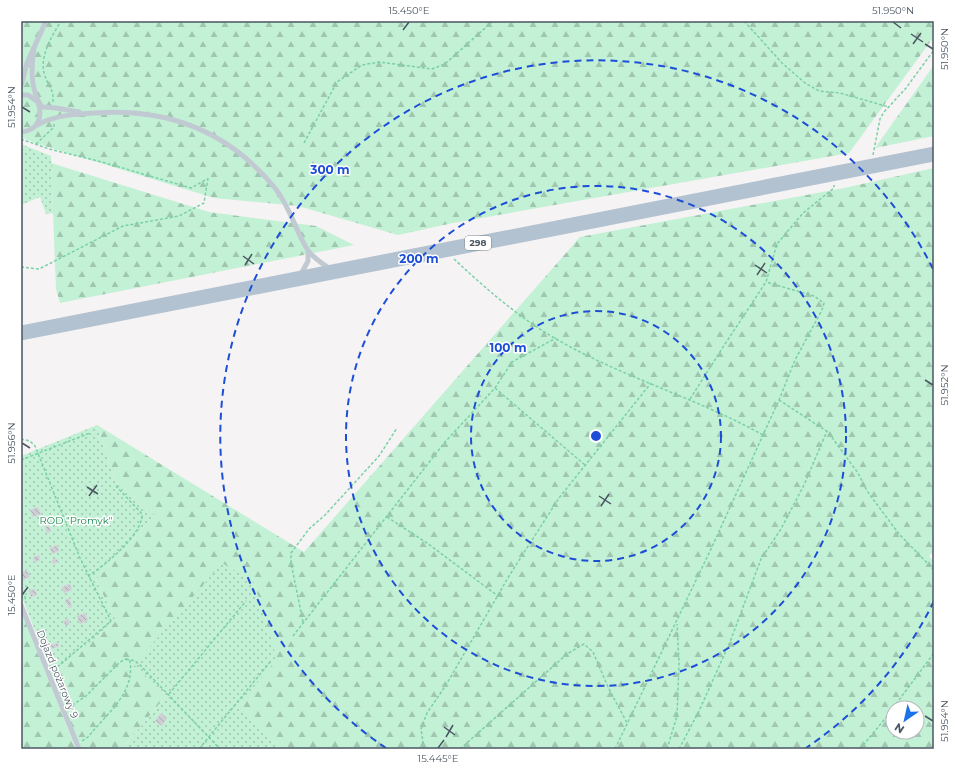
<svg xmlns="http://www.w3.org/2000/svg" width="955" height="770" font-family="Montserrat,sans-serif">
  <defs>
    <pattern id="forest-firs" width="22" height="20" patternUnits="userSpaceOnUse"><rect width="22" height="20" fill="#c3f1d5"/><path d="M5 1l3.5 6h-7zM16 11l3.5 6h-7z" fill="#a0c6b0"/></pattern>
    <pattern id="garden-dots" width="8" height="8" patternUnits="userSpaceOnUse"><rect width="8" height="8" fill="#c3f1d5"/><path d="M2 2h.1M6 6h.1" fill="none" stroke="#a0c6b0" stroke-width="1.8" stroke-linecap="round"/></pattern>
    <pattern id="building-back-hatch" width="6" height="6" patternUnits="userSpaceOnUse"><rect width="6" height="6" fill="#cdcfd5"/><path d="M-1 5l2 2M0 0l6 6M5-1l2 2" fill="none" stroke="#a8abb0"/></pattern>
  </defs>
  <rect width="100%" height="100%" fill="#f5f3f3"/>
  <g fill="url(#forest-firs)" fill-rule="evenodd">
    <path d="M21 21H934V39L933 38 849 153 453 223 398 235 298 206 214 198 35 143 21 137Z"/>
    <path d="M934 65V136L875 148Z"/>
    <path d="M51 163 209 212 316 226 354 245 60 303 56 289Z"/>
    <path d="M934 168V551L929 556 934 562V749H278L238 705 247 694 260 603 254 582 135 665 166 696 122 749H81L52 674 116 621 96 580 155 515 115 480 97 425 304 552 580 237 844 188ZM893 708H917V732H893Z"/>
    <path d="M21 611 76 749H21Z"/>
  </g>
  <g fill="url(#garden-dots)">
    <path d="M21 144 51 156 53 213 46 214 40 197 21 205Z"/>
    <path d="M97 425 115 480 155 515 96 580 116 621 52 674 21 595V456Z"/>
    <path d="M222 563 254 582 277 659 239 705 278 749H122L166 696 134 665Z"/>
  </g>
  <g fill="url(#building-back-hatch)" stroke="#d7d9de">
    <path d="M38 507 41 514 33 517 30 510Z"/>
    <path d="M49 526 51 531 47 533 45 527Z"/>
    <path d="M57 545 59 551 52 554 50 548Z"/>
    <path d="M39 555 40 560 35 562 33 557Z"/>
    <path d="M57 559 58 562 53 564 52 560Z"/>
    <path d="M27 570 30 577 23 580 21 573Z"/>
    <path d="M70 584 72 590 64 593 62 587Z"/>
    <path d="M35 589 37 595 31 597 29 591Z"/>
    <path d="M69 598 72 607 69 608 65 600Z"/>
    <path d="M85 613 88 620 80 624 77 616Z"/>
    <path d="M68 619 70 624 66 626 63 621Z"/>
    <path d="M58 643 59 646 52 649 50 645Z"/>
    <path d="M161 713 167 718 162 726 155 721Z"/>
  </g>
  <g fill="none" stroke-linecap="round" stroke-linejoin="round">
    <g stroke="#7ad0a6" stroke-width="1.5" stroke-dasharray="3 2" stroke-linecap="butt">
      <path d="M744 21 782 63 805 83 819 91 840 93 889 107"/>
      <path d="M53 102C54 89 49 88 45 76 38 58 52 36 61 21"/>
      <path d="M21 139 49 149 102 162 191 188 207 179"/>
      <path d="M304 143 337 82 362 65 379 62 432 69 445 64 493 21"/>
      <path d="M36 144 54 127V124"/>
      <path d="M873 155 880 119 884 112 906 88 934 50"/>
      <path d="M454 259C484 287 516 315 551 336 618 376 695 397 763 435"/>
      <path d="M21 267 39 269 123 226 179 216 204 203 208 178"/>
      <path d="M495 388 585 465"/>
      <path d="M690 399 725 344 766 282 777 244 803 213 834 188V185"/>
      <path d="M779 400 828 432 858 473 867 491 899 534 934 570"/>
      <path d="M21 439 30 441 35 446 80 558 111 621 54 670"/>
      <path d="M21 460 90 433"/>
      <path d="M387 517 427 543 498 596"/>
      <path d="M88 576C105 565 142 536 142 514L116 486"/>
      <path d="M21 587 26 600"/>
      <path d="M303 622 291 563V553L309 529 325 515 379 456 397 428"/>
      <path d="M293 636 445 442 495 388 512 362 556 338"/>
      <path d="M126 659 135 661 140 665 220 749"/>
      <path d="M169 694 246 601"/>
      <path d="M68 708 86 696 120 662 126 659 130 661C135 694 106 714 88 737L82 741"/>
      <path d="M893 708 934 653"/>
      <path d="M199 749 270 662"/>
      <path d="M424 749 421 729 427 713 446 685 509 576 559 498 651 383"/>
      <path d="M460 749 567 654 584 644 593 652 608 687 627 723"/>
      <path d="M615 749 711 549 779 400 795 360 822 310 824 303 814 296 766 282"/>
      <path d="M667 749 677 716 679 663 677 624"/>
      <path d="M679 749 699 711 730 642 761 559 781 529 804 485 827 431"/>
      <path d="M860 749 893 709"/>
    </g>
    <g stroke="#c1cad2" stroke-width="5">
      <path d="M34 48C31 68 30 90 42 107L56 108 79 112"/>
      <path d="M21 86 27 63 46 21"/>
      <path d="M21 95H28L38 102C43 117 38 131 21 132"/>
      <path d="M37 125C55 115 76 114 96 113 168 108 229 132 275 188 290 207 295 229 307 249 312 257 323 264 330 269"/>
      <path d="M301 274 308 261V251"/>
      <path d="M21 605 79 749"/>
    </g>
    <path stroke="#b3c2d1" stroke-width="15" d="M21 333 934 154"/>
  </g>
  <path fill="none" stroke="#4a5661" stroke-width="1.5" d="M893 22 901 28M403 30 409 22M911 34 923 42M913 44 921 33M925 44 933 49M22 107 30 112M243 256 254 264M245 265 252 254M755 265 767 273M757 275 765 263M925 380 933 385M22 443 30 448M87 487 98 494M89 496 97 485M599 496 611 504M601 506 609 494M22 595 28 587M925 716 933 721M444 727 455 735M446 737 453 725M438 748 444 740"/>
  <g fill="none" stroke="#1d4ed8" stroke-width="2" stroke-dasharray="7 5">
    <circle cx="596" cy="436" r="125"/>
    <circle cx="596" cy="436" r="250"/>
    <path d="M934 601A376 376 0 0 1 806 748M386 748A376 376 0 1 1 934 271"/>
  </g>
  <g text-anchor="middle" stroke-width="3" stroke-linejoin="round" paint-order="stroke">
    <rect fill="#fff" stroke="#808990" stroke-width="1" x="465" y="236" width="26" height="14" rx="3"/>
    <g font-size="9" font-weight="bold" fill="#4a5661">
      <text x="478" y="246">298</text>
    </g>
    <g font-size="10" fill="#17864f" stroke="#fff">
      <text x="76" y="524">ROD "Promyk"</text>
    </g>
    <g font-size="10" fill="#4a5661" stroke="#fff">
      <text transform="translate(58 674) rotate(68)" y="4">Dojazd pożarowy 9</text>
    </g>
  </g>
  <circle cx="596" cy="436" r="6" fill="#1d4ed8" stroke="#fff" stroke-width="2"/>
  <g font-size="12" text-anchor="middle" font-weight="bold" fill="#1d4ed8" stroke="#fff" stroke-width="3" stroke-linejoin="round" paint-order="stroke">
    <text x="330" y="174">300 m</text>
    <text x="419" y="263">200 m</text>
    <text x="508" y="352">100 m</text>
  </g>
  <rect width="955" height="770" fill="none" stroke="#ffffff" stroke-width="44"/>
  <g transform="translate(905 720) rotate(214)"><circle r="19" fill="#ffffff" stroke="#b7bbc0"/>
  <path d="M0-3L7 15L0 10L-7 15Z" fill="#1a73e8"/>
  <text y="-6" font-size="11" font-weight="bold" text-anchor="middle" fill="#4a5661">N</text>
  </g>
  <rect x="22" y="22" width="911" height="726" fill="none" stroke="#4a5661" stroke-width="1.5"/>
  <g font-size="10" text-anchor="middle" fill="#4a5661">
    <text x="409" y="14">15.450°E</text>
    <text x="893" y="14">51.950°N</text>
    <text transform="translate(944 49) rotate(-90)" y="4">51.950°N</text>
    <text transform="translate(11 107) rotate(-90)" y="4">51.954°N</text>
    <text transform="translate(944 385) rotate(-90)" y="4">51.952°N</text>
    <text transform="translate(11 443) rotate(-90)" y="4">51.956°N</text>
    <text transform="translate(11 595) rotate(-90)" y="4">15.450°E</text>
    <text transform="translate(944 721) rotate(-90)" y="4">51.954°N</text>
    <text x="438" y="762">15.445°E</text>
  </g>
</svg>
